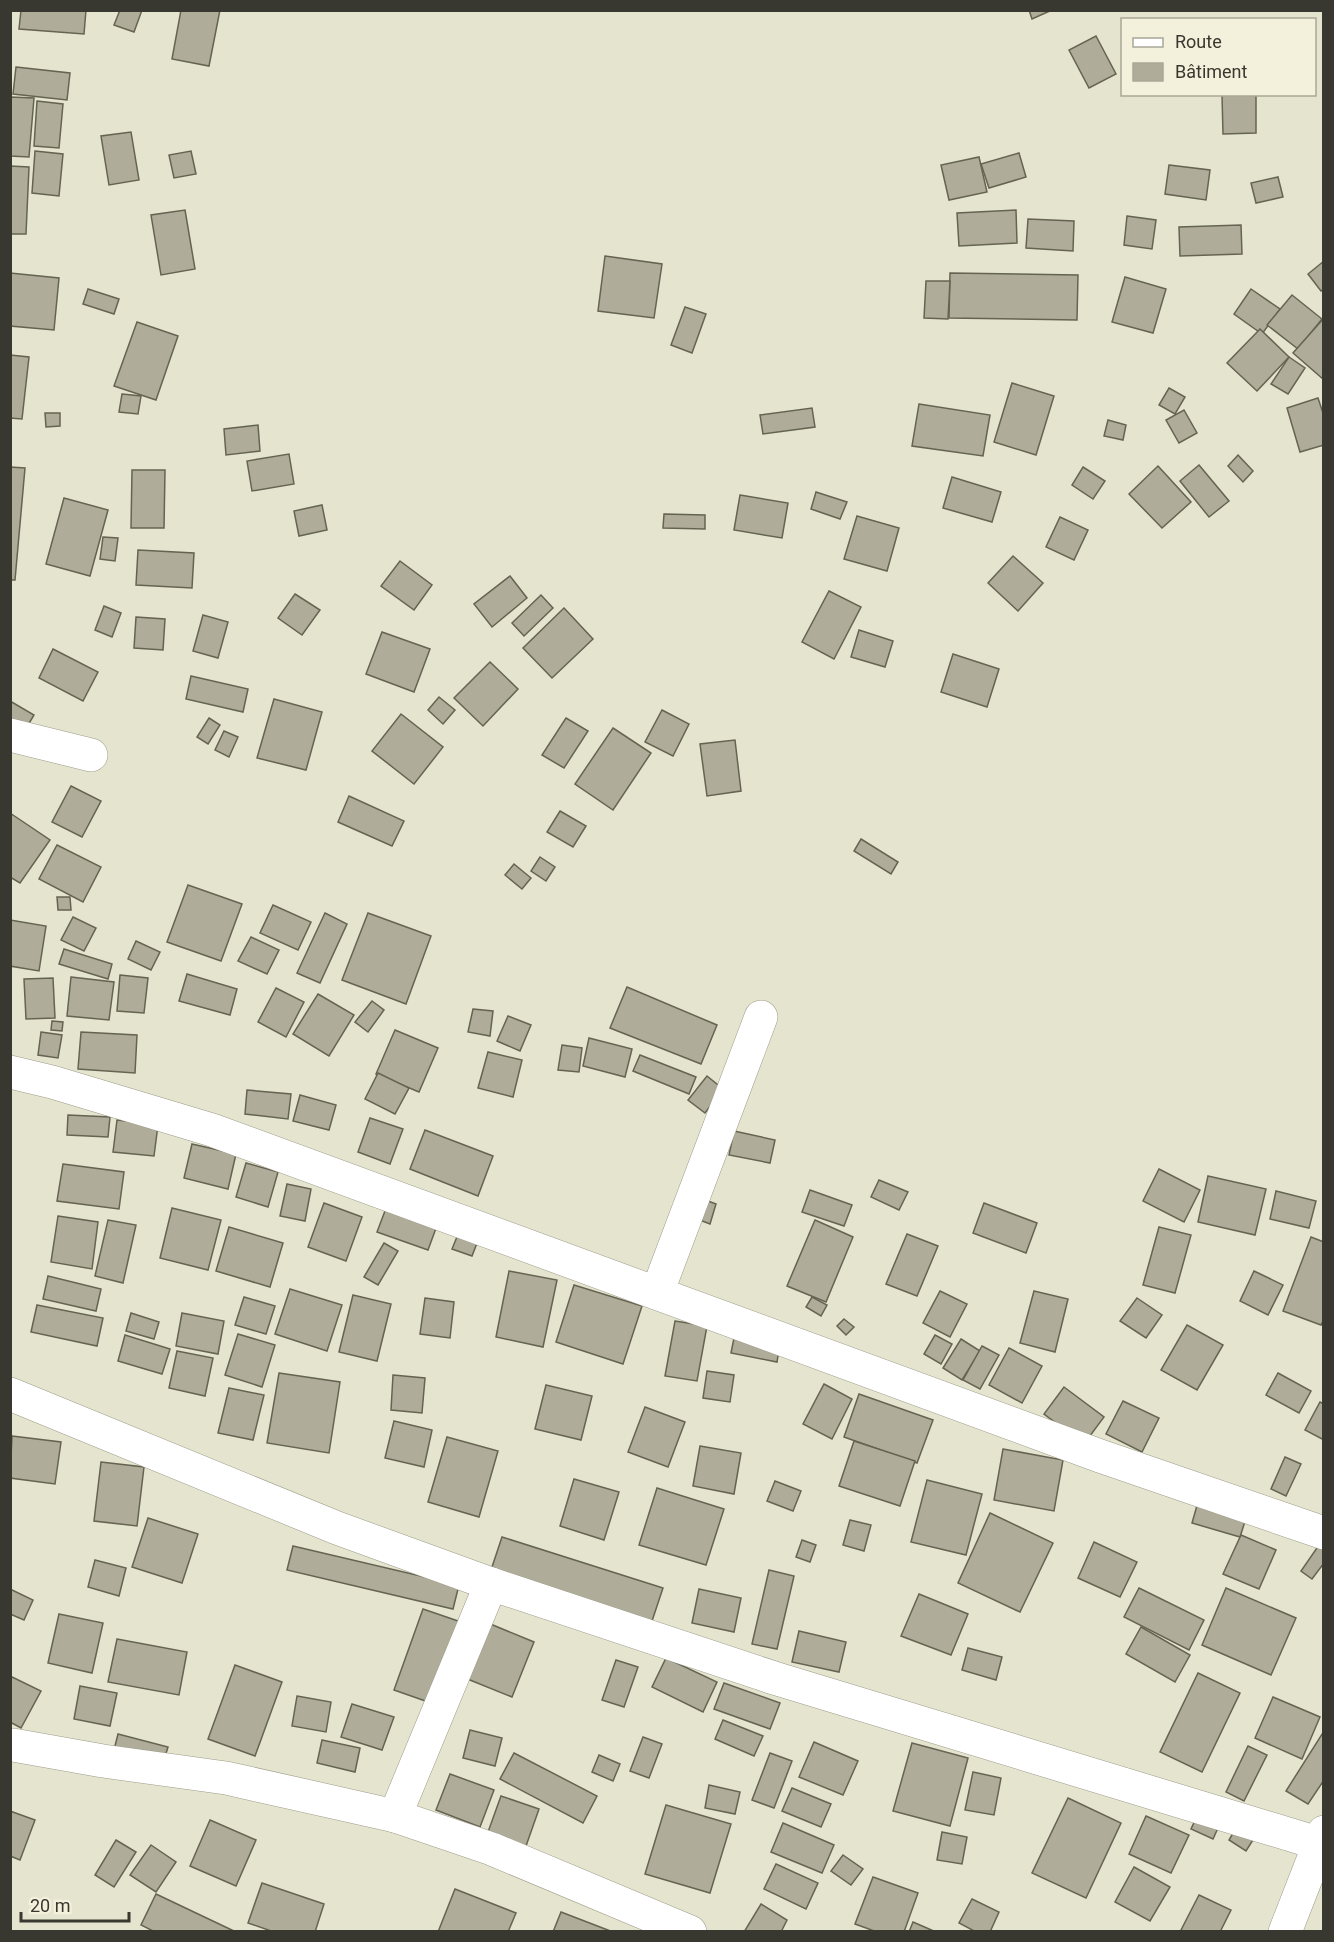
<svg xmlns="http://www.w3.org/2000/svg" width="1334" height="1942" font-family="Roboto,sans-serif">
  <rect width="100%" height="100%" fill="#e5e4cf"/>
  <g fill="#afad99" stroke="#656452" stroke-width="1.5">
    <path d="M21 10H86L84 34 19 29Z"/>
    <path d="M120 10H142L134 32 114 25Z"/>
    <path d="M181 10H220L209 66 172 59Z"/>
    <path d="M1029 10H1052L1032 19Z"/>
    <path d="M1096 36 1116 74 1089 88 1069 50Z"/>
    <path d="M16 67 70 73 67 100 13 94Z"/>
    <path d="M1256 94V133L1223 134 1222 95Z"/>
    <path d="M10 97 34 98 29 157 10 156Z"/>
    <path d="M37 101 63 104 59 148 34 146Z"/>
    <path d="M131 132 139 180 109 185 101 136Z"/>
    <path d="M35 151 63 154 59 196 32 193Z"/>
    <path d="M191 151 196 174 174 178 169 155Z"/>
    <path d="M1019 153 1026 177 989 188 981 164Z"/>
    <path d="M979 157 987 192 949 200 941 165Z"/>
    <path d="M1169 165 1210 170 1206 200 1165 194Z"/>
    <path d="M10 166 29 167 26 234H10Z"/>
    <path d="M1278 177 1283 197 1256 203 1251 183Z"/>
    <path d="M185 210 195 269 161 275 151 215Z"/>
    <path d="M1016 210 1017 243 959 246 957 213Z"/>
    <path d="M1127 216 1156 220 1152 249 1124 245Z"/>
    <path d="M1028 219 1074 221 1073 251 1026 248Z"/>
    <path d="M1241 225 1242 254 1180 256 1179 227Z"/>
    <path d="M605 256 662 264 654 318 598 311Z"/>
    <path d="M1324 261V289L1321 291 1308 274Z"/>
    <path d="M10 273 59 278 54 330 10 326Z"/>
    <path d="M950 273 1078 275 1077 320 949 318Z"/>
    <path d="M1125 277 1166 289 1153 333 1112 322Z"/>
    <path d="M926 281H950L948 319 924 318Z"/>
    <path d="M88 289 119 299 114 314 83 304Z"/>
    <path d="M1251 289 1280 309 1262 334 1234 314Z"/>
    <path d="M1292 295 1322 319 1298 349 1267 325Z"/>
    <path d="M685 307 706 314 692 353 671 345Z"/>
    <path d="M1324 318V379H1323L1293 353Z"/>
    <path d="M137 322 178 336 156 400 114 386Z"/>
    <path d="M1260 329 1289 357 1257 391 1227 363Z"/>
    <path d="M10 355 29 357 22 419 10 418Z"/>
    <path d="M1289 357 1305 368 1288 394 1271 384Z"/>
    <path d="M1012 383 1054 396 1036 455 994 442Z"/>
    <path d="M1169 388 1185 397 1175 414 1159 405Z"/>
    <path d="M122 394 141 396 138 414 119 412Z"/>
    <path d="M1318 398 1324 416V445L1300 452 1287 408Z"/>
    <path d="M919 404 990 415 983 456 912 446Z"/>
    <path d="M812 408 815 427 763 434 760 415Z"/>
    <path d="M1184 410 1197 433 1179 443 1166 420Z"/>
    <path d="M45 413H60V426L46 427Z"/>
    <path d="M1108 420 1126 425 1123 440 1104 436Z"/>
    <path d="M258 425 260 451 226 455 224 429Z"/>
    <path d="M289 454 294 484 252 491 247 461Z"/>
    <path d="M1238 455 1253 471 1243 482 1228 466Z"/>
    <path d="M1199 465 1229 501 1209 517 1180 481Z"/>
    <path d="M1158 466 1191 502 1162 528 1129 494Z"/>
    <path d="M10 467 25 468 15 580H10Z"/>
    <path d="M1083 467 1105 481 1093 499 1072 485Z"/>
    <path d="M132 470H165L164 528H131Z"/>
    <path d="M952 477 1001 492 992 522 943 508Z"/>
    <path d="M816 492 847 502 840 519 811 509Z"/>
    <path d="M740 495 788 503 782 538 734 530Z"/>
    <path d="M64 498 108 510 90 576 46 564Z"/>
    <path d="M322 505 327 530 299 536 294 511Z"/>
    <path d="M664 514 705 515V529L663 528Z"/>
    <path d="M857 516 899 528 887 571 844 559Z"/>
    <path d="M1060 517 1088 530 1074 560 1046 547Z"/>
    <path d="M103 537 118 538 115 561 100 559Z"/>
    <path d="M138 550 194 553 192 588 136 585Z"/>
    <path d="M1013 556 1043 583 1018 611 988 583Z"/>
    <path d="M400 561 432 585 414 610 381 586Z"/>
    <path d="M510 576 527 598 492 627 474 604Z"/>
    <path d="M829 591 861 607 834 659 802 642Z"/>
    <path d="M295 594 320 610 302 635 278 618Z"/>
    <path d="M541 595 553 608 524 636 512 623Z"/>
    <path d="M104 606 121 613 112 637 95 630Z"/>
    <path d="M564 608 593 639 552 678 523 648Z"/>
    <path d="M203 615 228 622 218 658 193 651Z"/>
    <path d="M136 617 165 619 163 650 134 648Z"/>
    <path d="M859 630 893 641 885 667 851 657Z"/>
    <path d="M382 632 430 649 414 692 366 674Z"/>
    <path d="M53 649 98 672 83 701 39 678Z"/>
    <path d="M953 654 999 669 987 707 941 692Z"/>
    <path d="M490 662 518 689 483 726 454 698Z"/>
    <path d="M191 676 248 689 243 712 186 699Z"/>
    <path d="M439 697 455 710 443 724 428 710Z"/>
    <path d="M274 699 322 712 306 770 257 758Z"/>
    <path d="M10 701 34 715 15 747 10 745Z"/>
    <path d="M662 710 689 724 673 756 645 742Z"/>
    <path d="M401 714 443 747 414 784 372 751Z"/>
    <path d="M209 718 220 725 208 744 197 737Z"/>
    <path d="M566 718 588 731 564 768 542 755Z"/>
    <path d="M613 728 651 753 613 810 575 784Z"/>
    <path d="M224 731 238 737 229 757 215 750Z"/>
    <path d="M735 740 741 791 707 796 700 744Z"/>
    <path d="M71 786 101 801 82 837 52 822Z"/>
    <path d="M349 796 404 821 392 846 338 822Z"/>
    <path d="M560 811 586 826 573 847 547 832Z"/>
    <path d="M10 813 50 840 20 883 10 877Z"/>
    <path d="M861 839 898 862 891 874 854 851Z"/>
    <path d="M57 845 101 867 83 902 39 879Z"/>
    <path d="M540 857 555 867 546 881 531 871Z"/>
    <path d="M514 864 531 878 522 889 505 875Z"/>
    <path d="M188 885 242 904 221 961 167 942Z"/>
    <path d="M57 897H70L71 910H58Z"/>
    <path d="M273 905 311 922 298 950 260 933Z"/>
    <path d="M325 913 347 924 320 983 297 973Z"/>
    <path d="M368 913 431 936 406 1004 342 980Z"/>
    <path d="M73 917 96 928 84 951 61 940Z"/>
    <path d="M10 920 46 926 39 971 10 966Z"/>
    <path d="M251 937 279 950 267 974 238 961Z"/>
    <path d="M136 941 160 952 151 970 128 959Z"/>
    <path d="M64 949 112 964 108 979 59 964Z"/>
    <path d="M187 974 237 989 230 1015 179 1001Z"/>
    <path d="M120 975 148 978 144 1013 117 1011Z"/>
    <path d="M71 977 114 982 109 1020 67 1016Z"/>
    <path d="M53 978 55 1018 26 1019 24 979Z"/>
    <path d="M627 987 717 1025 701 1064 610 1028Z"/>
    <path d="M276 988 304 1002 286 1037 258 1022Z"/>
    <path d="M318 994 354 1015 329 1056 293 1034Z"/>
    <path d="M372 1001 384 1010 368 1032 355 1022Z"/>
    <path d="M473 1009 493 1011 490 1036 468 1032Z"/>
    <path d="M508 1016 531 1025 520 1051 497 1041Z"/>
    <path d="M52 1021 63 1022 62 1031 51 1030Z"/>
    <path d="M395 1030 438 1048 419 1092 376 1074Z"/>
    <path d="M41 1032 62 1035 58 1058 38 1055Z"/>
    <path d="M81 1032 137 1035 135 1073 78 1069Z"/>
    <path d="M589 1038 632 1049 625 1077 583 1066Z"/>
    <path d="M562 1045 582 1048 579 1072 558 1070Z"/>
    <path d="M488 1052 522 1060 513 1097 478 1088Z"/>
    <path d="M640 1055 696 1077 689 1094 633 1071Z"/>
    <path d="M378 1073 409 1088 395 1114 365 1099Z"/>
    <path d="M707 1076 723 1089 705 1113 688 1100Z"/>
    <path d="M247 1090 291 1094 288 1119 245 1114Z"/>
    <path d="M300 1095 336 1105 329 1130 293 1121Z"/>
    <path d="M68 1115 110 1117 108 1137 67 1135Z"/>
    <path d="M370 1118 403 1129 390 1164 358 1152Z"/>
    <path d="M117 1120 158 1125 154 1156 113 1152Z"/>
    <path d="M425 1130 493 1156 478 1196 410 1169Z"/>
    <path d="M734 1131 775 1140 770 1163 729 1155Z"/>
    <path d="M192 1144 236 1154 228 1189 184 1178Z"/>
    <path d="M246 1163 278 1172 268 1207 236 1197Z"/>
    <path d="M63 1164 124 1172 119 1209 57 1201Z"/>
    <path d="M1159 1169 1200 1190 1184 1222 1143 1201Z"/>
    <path d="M1208 1176 1266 1189 1255 1235 1198 1222Z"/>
    <path d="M879 1180 908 1192 899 1210 871 1197Z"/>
    <path d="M287 1184 311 1189 305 1221 280 1216Z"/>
    <path d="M810 1190 852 1205 844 1226 802 1212Z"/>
    <path d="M1276 1191 1316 1201 1309 1228 1270 1219Z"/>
    <path d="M700 1198 716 1204 710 1224 692 1217Z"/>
    <path d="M324 1203 362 1217 346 1261 308 1247Z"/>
    <path d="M388 1203 439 1220 428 1250 377 1232Z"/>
    <path d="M984 1203 1037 1223 1026 1253 973 1233Z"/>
    <path d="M172 1208 221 1220 208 1270 160 1258Z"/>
    <path d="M58 1216 98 1222 92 1269 51 1262Z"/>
    <path d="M108 1220 136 1225 123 1283 95 1276Z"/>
    <path d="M815 1220 853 1237 826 1302 787 1286Z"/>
    <path d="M229 1227 283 1243 270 1287 216 1271Z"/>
    <path d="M1159 1227 1191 1235 1175 1293 1143 1285Z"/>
    <path d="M459 1232 479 1238 472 1256 452 1249Z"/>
    <path d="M907 1234 938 1246 917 1296 886 1284Z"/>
    <path d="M1311 1237 1324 1242V1319L1321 1325 1283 1311Z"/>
    <path d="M384 1243 398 1251 378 1285 364 1277Z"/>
    <path d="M509 1271 557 1280 543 1347 496 1337Z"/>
    <path d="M1254 1271 1283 1285 1268 1315 1240 1301Z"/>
    <path d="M48 1276 101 1289 96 1311 43 1299Z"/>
    <path d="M574 1285 642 1306 623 1364 556 1342Z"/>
    <path d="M290 1289 342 1305 327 1351 275 1334Z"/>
    <path d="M940 1291 967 1304 950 1337 923 1323Z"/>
    <path d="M1034 1291 1068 1299 1055 1352 1020 1343Z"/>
    <path d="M353 1295 391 1304 377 1361 339 1352Z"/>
    <path d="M244 1297 275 1306 266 1334 235 1325Z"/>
    <path d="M812 1297 827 1305 821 1316 806 1307Z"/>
    <path d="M425 1298 454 1302 450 1338 420 1334Z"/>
    <path d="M1137 1298 1162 1315 1146 1338 1120 1321Z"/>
    <path d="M37 1305 103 1318 97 1346 31 1332Z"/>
    <path d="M131 1313 159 1322 154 1339 126 1331Z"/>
    <path d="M182 1313 224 1321 218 1354 176 1346Z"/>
    <path d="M844 1319 854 1327 846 1335 837 1326Z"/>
    <path d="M675 1321 707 1326 697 1381 665 1376Z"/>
    <path d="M1187 1325 1223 1345 1197 1390 1161 1370Z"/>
    <path d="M735 1333 780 1343 777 1362 731 1353Z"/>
    <path d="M238 1334 275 1345 262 1387 225 1375Z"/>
    <path d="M125 1335 170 1349 162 1374 118 1361Z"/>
    <path d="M935 1335 952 1344 941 1364 924 1354Z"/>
    <path d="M961 1339 980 1351 962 1380 943 1368Z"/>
    <path d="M982 1346 999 1355 980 1389 963 1380Z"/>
    <path d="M1009 1348 1042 1366 1022 1403 989 1385Z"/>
    <path d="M177 1351 213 1358 205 1396 169 1388Z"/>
    <path d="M707 1371 734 1375 730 1402 703 1398Z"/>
    <path d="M279 1373 340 1382 329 1453 267 1443Z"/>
    <path d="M1278 1373 1311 1391 1299 1413 1266 1395Z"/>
    <path d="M393 1375 425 1378 422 1413 391 1410Z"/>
    <path d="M824 1384 852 1399 832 1439 803 1424Z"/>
    <path d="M546 1385 592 1396 581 1440 535 1429Z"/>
    <path d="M1064 1387 1104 1417 1084 1444 1044 1414Z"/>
    <path d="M229 1388 264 1395 253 1440 218 1433Z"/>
    <path d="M859 1394 933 1420 917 1463 844 1437Z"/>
    <path d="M1123 1401 1159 1418 1142 1452 1106 1434Z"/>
    <path d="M1320 1402 1324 1404V1440L1305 1430Z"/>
    <path d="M645 1407 685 1422 668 1467 628 1452Z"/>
    <path d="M394 1421 432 1430 424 1467 385 1458Z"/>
    <path d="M12 1436 61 1442 55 1484 10 1478Z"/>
    <path d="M447 1437 498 1451 479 1517 428 1502Z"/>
    <path d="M854 1441 915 1461 900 1506 839 1486Z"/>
    <path d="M700 1446 741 1453 734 1494 693 1486Z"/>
    <path d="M1003 1449 1063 1460 1054 1511 994 1500Z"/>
    <path d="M1285 1457 1301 1464 1286 1496 1271 1489Z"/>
    <path d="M101 1462 144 1467 137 1526 94 1521Z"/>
    <path d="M574 1479 619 1492 604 1540 560 1526Z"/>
    <path d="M927 1480 982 1494 966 1555 911 1542Z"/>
    <path d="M775 1481 801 1491 793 1511 767 1501Z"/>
    <path d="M657 1488 724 1509 706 1565 639 1545Z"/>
    <path d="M1198 1502 1247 1515 1240 1537 1192 1523Z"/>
    <path d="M990 1513 1053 1543 1020 1612 958 1583Z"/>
    <path d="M148 1518 198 1534 182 1583 132 1567Z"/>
    <path d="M850 1520 871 1525 864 1551 843 1545Z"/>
    <path d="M1241 1535 1276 1550 1259 1589 1223 1574Z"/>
    <path d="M502 1537 663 1588 651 1624 490 1573Z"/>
    <path d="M802 1540 816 1545 810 1562 796 1557Z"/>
    <path d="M1094 1542 1137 1562 1120 1597 1078 1578Z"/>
    <path d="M1319 1545 1324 1548V1563L1312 1579 1301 1571Z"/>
    <path d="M293 1546 459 1585 453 1609 287 1570Z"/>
    <path d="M95 1560 126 1568 119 1596 88 1587Z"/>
    <path d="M769 1570 794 1576 777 1649 752 1644Z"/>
    <path d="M1139 1588 1204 1620 1189 1650 1124 1617Z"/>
    <path d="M1226 1588 1296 1618 1271 1675 1202 1645Z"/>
    <path d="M10 1589 33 1600 24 1620 10 1614Z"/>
    <path d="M699 1589 741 1598 734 1632 692 1623Z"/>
    <path d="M919 1594 968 1614 951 1655 901 1636Z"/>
    <path d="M423 1609 464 1623 434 1704 394 1690Z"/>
    <path d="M59 1614 103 1623 92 1673 48 1663Z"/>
    <path d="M488 1623 534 1642 512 1697 465 1678Z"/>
    <path d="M1141 1627 1190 1655 1175 1682 1126 1654Z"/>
    <path d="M799 1631 846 1642 839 1672 792 1662Z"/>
    <path d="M117 1639 187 1652 179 1695 108 1682Z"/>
    <path d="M968 1648 1002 1657 996 1680 962 1670Z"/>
    <path d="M666 1658 717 1682 703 1712 652 1687Z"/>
    <path d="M616 1660 638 1667 624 1707 602 1700Z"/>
    <path d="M235 1665 282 1682 255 1756 208 1739Z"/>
    <path d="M1198 1673 1240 1693 1202 1772 1160 1752Z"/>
    <path d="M10 1676 41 1691 21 1728 10 1722Z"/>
    <path d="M724 1683 780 1703 770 1729 714 1709Z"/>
    <path d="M80 1686 117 1693 110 1726 74 1719Z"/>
    <path d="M297 1696 331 1702 326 1732 292 1726Z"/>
    <path d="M1273 1697 1320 1717 1302 1759 1255 1738Z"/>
    <path d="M352 1704 394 1717 382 1750 341 1737Z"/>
    <path d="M723 1720 763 1736 754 1756 715 1739Z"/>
    <path d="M470 1730 502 1738 495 1766 463 1758Z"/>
    <path d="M1324 1731V1780L1308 1804 1286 1791Z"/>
    <path d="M118 1734 168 1747 163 1763 114 1750Z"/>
    <path d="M643 1737 662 1744 649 1778 630 1771Z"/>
    <path d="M322 1740 360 1748 355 1772 317 1763Z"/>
    <path d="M814 1742 858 1761 843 1795 799 1777Z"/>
    <path d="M912 1743 968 1758 950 1826 893 1811Z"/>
    <path d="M1248 1746 1267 1755 1244 1801 1226 1792Z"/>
    <path d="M514 1753 597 1796 583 1823 500 1779Z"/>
    <path d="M770 1753 792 1761 774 1808 752 1800Z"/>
    <path d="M599 1755 620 1764 613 1781 592 1772Z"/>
    <path d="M973 1772 1001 1778 994 1815 965 1810Z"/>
    <path d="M450 1774 494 1790 480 1827 436 1810Z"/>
    <path d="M709 1785 740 1792 735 1814 705 1808Z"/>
    <path d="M792 1788 831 1804 821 1827 782 1811Z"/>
    <path d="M501 1796 539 1809 526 1846 488 1832Z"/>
    <path d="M1068 1798 1121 1823 1086 1898 1032 1873Z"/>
    <path d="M666 1805 731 1824 710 1893 645 1874Z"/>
    <path d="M1201 1808 1222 1819 1213 1839 1191 1829Z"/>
    <path d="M10 1811 35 1820 20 1860 10 1856Z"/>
    <path d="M1146 1816 1189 1835 1171 1873 1129 1854Z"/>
    <path d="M210 1820 256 1840 236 1886 190 1866Z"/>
    <path d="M1240 1821 1258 1832 1246 1851 1229 1840Z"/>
    <path d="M783 1823 834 1845 822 1873 771 1852Z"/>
    <path d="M942 1832 967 1837 962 1864 937 1860Z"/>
    <path d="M116 1840 136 1852 114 1887 95 1875Z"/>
    <path d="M151 1845 176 1862 156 1892 130 1875Z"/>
    <path d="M843 1855 863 1869 851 1885 831 1871Z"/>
    <path d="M776 1864 818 1883 806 1909 764 1889Z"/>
    <path d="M1134 1867 1170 1887 1150 1921 1115 1902Z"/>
    <path d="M873 1877 918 1893 904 1932H877L855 1924Z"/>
    <path d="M262 1883 324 1904 315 1932H274L248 1923Z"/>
    <path d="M455 1889 516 1913 508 1932H438Z"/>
    <path d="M156 1894 236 1932H155L141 1925Z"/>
    <path d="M1199 1895 1231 1910 1220 1932H1180Z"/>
    <path d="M972 1899 999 1912 990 1932H976L959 1923Z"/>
    <path d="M761 1904 787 1920 781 1932H744Z"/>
    <path d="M561 1912 613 1932H553Z"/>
    <path d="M913 1922 936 1932H909Z"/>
  </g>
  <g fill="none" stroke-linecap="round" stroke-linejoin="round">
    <g stroke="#9e9c89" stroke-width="34">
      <g id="minor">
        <path d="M10 735 91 755"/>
        <path d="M10 1072 52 1082 212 1130 1100 1456 1324 1533"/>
        <path d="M657 1293 761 1017"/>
        <path d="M10 1394 337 1528 491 1584 774 1678 1324 1845"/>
        <path d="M13 1745 103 1761 226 1778 395 1816 492 1849 690 1932"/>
        <path d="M395 1816 491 1584"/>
        <path d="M1285 1932 1324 1832"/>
      </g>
    </g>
    <use href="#minor" stroke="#fff" stroke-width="33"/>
  </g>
  <rect width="1334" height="1942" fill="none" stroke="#393830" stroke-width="24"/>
  <rect x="1121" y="18" width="195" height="78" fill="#f3f1dc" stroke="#a9a797" stroke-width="1.5"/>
  <rect x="1133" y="38" width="30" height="9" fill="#ffffff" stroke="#a9a797" stroke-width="1.5"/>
  <text x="1175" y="48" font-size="18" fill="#393830">Route</text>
  <rect x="1133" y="63" width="30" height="18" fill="#afad99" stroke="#a9a797" stroke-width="1.5"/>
  <text x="1175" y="78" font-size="18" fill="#393830">Bâtiment</text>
  <path d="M21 1912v9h108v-9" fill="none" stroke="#393830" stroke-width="3"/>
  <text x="30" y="1912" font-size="18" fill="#393830" stroke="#f3f1dc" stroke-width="4.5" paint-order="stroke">20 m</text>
</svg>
